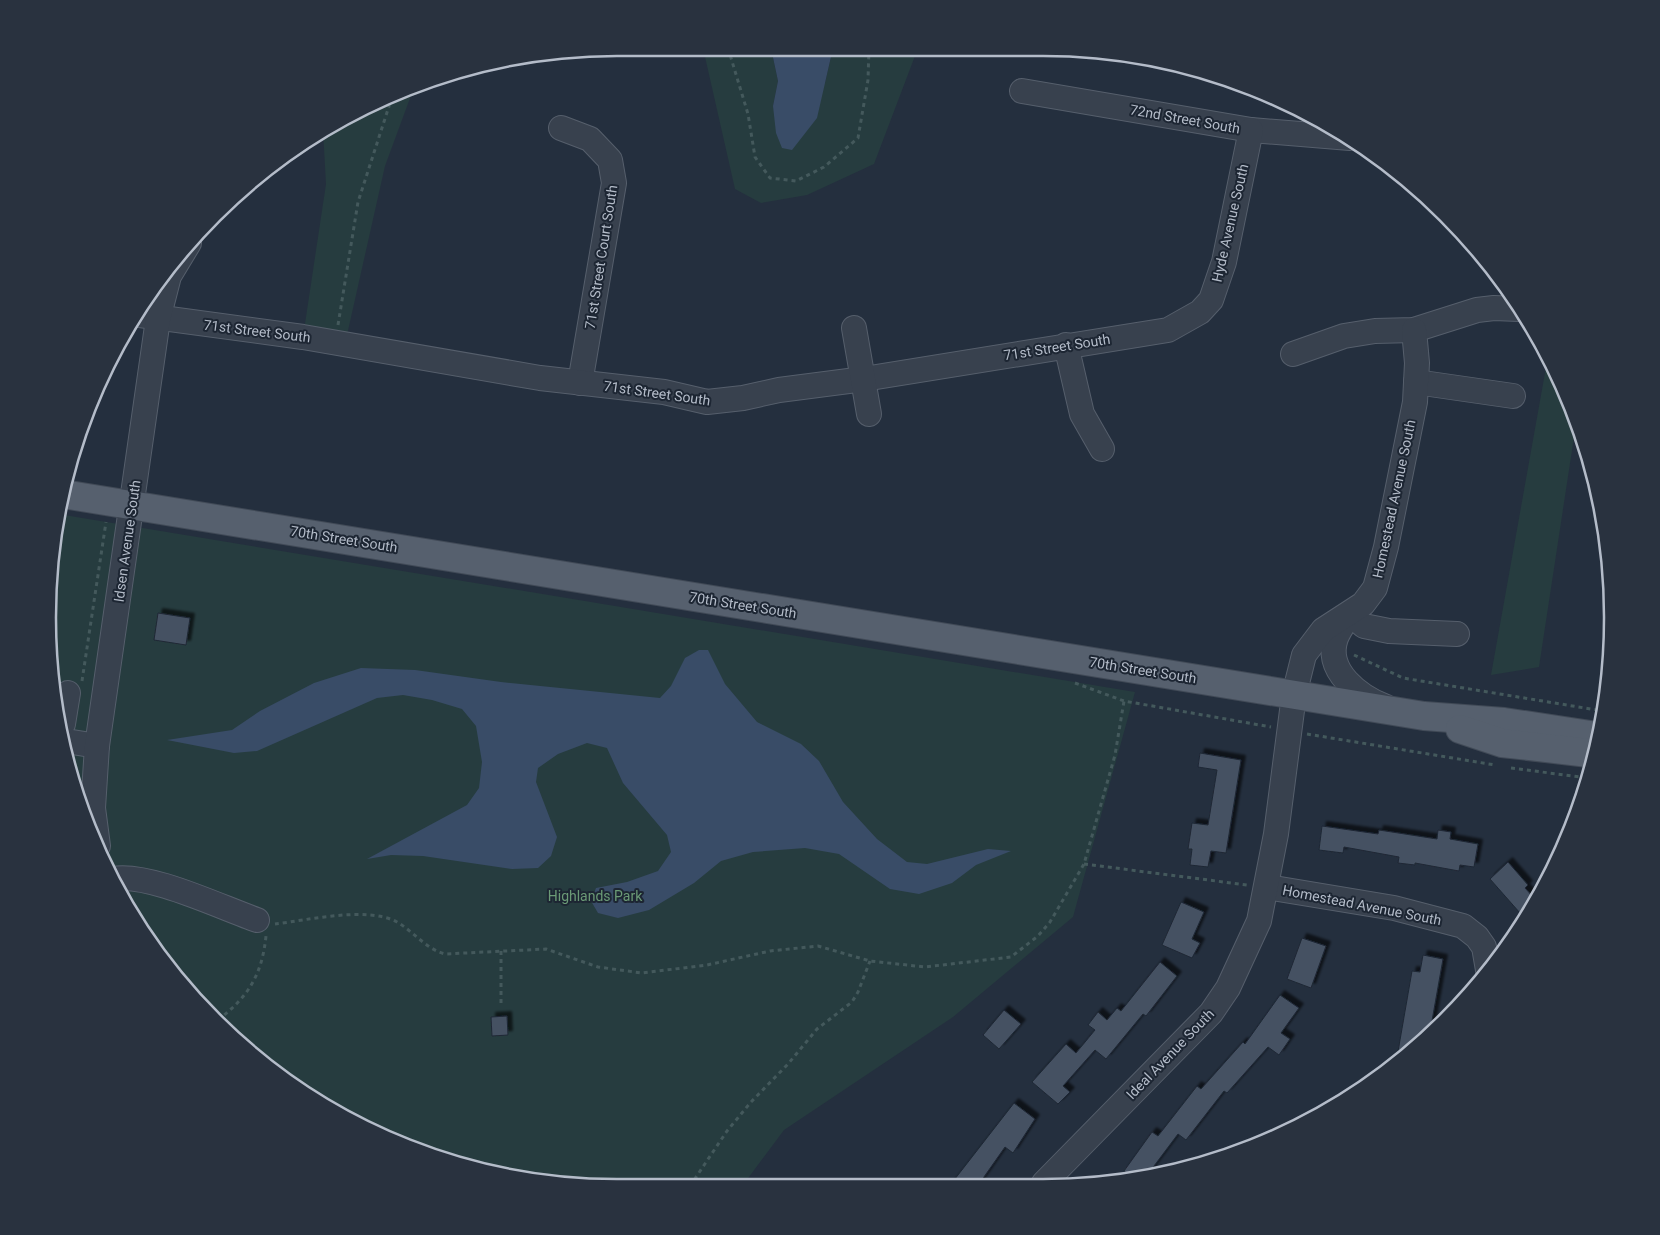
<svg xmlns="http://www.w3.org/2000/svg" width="1660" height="1235" font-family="Roboto,sans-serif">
  <defs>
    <filter id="shadow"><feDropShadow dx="4.5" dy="-4.5" stdDeviation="1" flood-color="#0009"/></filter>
  </defs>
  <rect width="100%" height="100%" fill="#242f3e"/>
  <g fill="#263c3f">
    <path d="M703 48H771L778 81 773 106 825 83 833 48H918L874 164 807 195 761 203 735 189Z"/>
    <path d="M413 90 385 166 345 344 303 337 326 184 323 130 332 124Z"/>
    <path d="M1548 356 1554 366 1576 424 1539 667 1491 675Z"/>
    <path d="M58 514 1135 692 1073 917 953 1017 784 1130 743 1185 580 1186 470 1168 333 1111 242 1046 165 964 124 902 78 801 49 655Z"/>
  </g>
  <g fill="#394c67">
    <path d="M771 48H833L817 118 792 150 782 148 776 133 773 106 778 81Z"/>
    <path d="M699 650H708L725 684 757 722 801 744 819 761 843 802 877 839 907 862 927 864 988 849 1011 851 976 865 952 883 919 894 890 889 839 854 805 848 753 852 721 861 694 883 649 910 618 918 598 913 591 901 596 888 627 882 658 871 671 852 667 835 623 783 607 748 587 743 558 754 538 768 536 782 557 837 551 856 538 868 512 869 423 856 391 855 367 859 467 805 479 788 482 762 476 726 462 709 432 700 403 695 377 698 257 751 234 753 167 740 232 730 260 711 314 683 361 668 415 670 501 682 660 698 671 686 685 658Z"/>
  </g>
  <g fill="#455162" stroke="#1f2835" filter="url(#shadow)">
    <path d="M158 613 190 618 186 645 154 640Z"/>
    <path d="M1200 753 1241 760 1226 853 1211 851 1208 867 1190 865 1192 849H1188L1192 823 1208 825 1217 770 1198 767Z"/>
    <path d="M1322 826 1378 834 1379 830 1437 839 1438 830 1451 832 1450 839 1478 844 1474 867 1460 865 1459 871 1415 863V865L1398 863 1399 857 1344 847 1343 853 1319 850Z"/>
    <path d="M1508 862 1528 885 1525 888 1535 899 1520 913 1490 879Z"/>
    <path d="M1181 902 1204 912 1192 939 1200 943 1192 958 1162 945Z"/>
    <path d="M1302 938 1326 946 1311 988 1287 979Z"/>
    <path d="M1423 955 1443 959 1430 1032 1396 1063 1412 971 1420 972Z"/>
    <path d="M1160 962 1177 976 1146 1016 1143 1014 1106 1059 1095 1050 1063 1086 1070 1092 1058 1104 1032 1082 1066 1044 1076 1053 1095 1030 1088 1025 1098 1012 1107 1020 1117 1008 1121 1011Z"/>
    <path d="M1280 995 1299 1008 1281 1033 1290 1039 1279 1055 1268 1047 1227 1093 1224 1091 1186 1140 1178 1134 1148 1174 1133 1178 1124 1171 1152 1132 1158 1136 1197 1086 1201 1089 1243 1042 1245 1044Z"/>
    <path d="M1004 1010 1021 1024 999 1049 983 1035Z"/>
    <path d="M507 1016 508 1035 492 1036 491 1017Z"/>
    <path d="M1014 1103 1035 1119 1013 1153 1005 1147 979 1184H951Z"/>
  </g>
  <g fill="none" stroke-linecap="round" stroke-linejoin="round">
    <g stroke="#565f6c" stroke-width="26">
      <g id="minor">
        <path d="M1022 91 1251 130 1350 138"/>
        <path d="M561 128 590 139 610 160 614 183 580 383"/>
        <path d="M140 315 303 337 540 378 664 392 707 402 743 398 779 390 864 379 1168 330 1200 312 1211 300 1224 262 1251 130"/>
        <path d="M854 328 869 414"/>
        <path d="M1066 345 1082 414 1102 449"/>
        <path d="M1293 354 1344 336 1375 331 1414 330 1477 310 1494 308 1519 309"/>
        <path d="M1416 382 1513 396"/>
        <path d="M1386 707C1360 697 1324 671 1336 638 1339 630 1345 622 1350 614L1364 626 1389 631 1457 634"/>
        <path d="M63 724 68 693"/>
        <path d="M66 741 97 746"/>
        <path d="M98 846 93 808 97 746 158 319 169 276 189 243"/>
        <path d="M113 879C148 872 222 908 257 920"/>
        <path d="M1267 887 1394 908 1463 926 1477 937 1484 947 1488 970"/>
        <path d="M1044 1183 1211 1013 1228 988 1259 921 1276 834 1294 695 1304 655 1323 630 1363 604 1375 588 1386 547 1415 402 1417 363 1414 330"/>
      </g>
    </g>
    <g stroke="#414a57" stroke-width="30">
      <g id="major">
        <path d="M63 494 1424 716 1504 722 1597 736"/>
        <path d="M1460 729 1502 743 1589 753"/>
      </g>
    </g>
    <g stroke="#44595c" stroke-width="3" stroke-dasharray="4 4" stroke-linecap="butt">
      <path d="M728 48 748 114 755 157 770 178 796 181 824 167 858 138 868 80 869 48"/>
      <path d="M338 325 358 202 391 100"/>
      <path d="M1354 655 1403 678 1603 711"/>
      <path d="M82 681 106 522"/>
      <path d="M1075 683 1124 701 1271 727"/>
      <path d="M1307 734 1495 765"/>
      <path d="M1511 768 1588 778"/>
      <path d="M72 771 73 762"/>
      <path d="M1084 864 1247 885"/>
      <path d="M275 924C309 920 367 906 397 922 414 932 426 949 445 954L546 949 598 967 642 973 707 965 770 951 818 946 870 961 925 967 1011 957 1038 936 1050 922 1084 864 1115 755 1124 701"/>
      <path d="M501 951V1007"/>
      <path d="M218 1020C248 997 262 975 266 936"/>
      <path d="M690 1186 727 1131 751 1102 788 1064 817 1029 852 1002 858 992 870 961"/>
    </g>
    <use href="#minor" stroke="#38414e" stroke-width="24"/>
    <use href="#major" stroke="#56606e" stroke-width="28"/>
  </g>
  <g text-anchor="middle" stroke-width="4" stroke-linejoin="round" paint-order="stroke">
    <g font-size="14" fill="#b4bcc9" stroke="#1d2633">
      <text transform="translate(1185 119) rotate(10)" y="5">72nd Street South</text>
      <text transform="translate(1230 223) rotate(-77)" y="5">Hyde Avenue South</text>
      <text transform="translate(601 257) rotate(-81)" y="5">71st Street Court South</text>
      <text transform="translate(257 331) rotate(7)" y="5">71st Street South</text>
      <text transform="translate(1057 347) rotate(-9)" y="5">71st Street South</text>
      <text transform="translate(657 393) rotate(8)" y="5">71st Street South</text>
      <text transform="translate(1394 499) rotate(-78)" y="5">Homestead Avenue South</text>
      <text transform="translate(344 539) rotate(9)" y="5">70th Street South</text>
      <text transform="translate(127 541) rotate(-82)" y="5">Idsen Avenue South</text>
      <text transform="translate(743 605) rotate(9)" y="5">70th Street South</text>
      <text transform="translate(1143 670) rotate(9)" y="5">70th Street South</text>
      <text transform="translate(1362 905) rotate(11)" y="5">Homestead Avenue South</text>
      <text transform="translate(1170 1054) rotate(-46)" y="5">Ideal Avenue South</text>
    </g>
    <g font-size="14" fill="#6b9a76" stroke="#1d2633">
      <text x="595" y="901">Highlands Park</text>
    </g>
  </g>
  <path d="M0 0H1660V1235H0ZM617 56H1043A561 561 0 0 1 1604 617V618A561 561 0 0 1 1043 1179H617A561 561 0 0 1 56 618V617A561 561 0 0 1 617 56Z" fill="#29323f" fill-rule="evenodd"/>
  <path fill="none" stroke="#b4bcc9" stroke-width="2.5" d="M617 56H1043A561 561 0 0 1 1604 617V618A561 561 0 0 1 1043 1179H617A561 561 0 0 1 56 618V617A561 561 0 0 1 617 56Z"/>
</svg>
